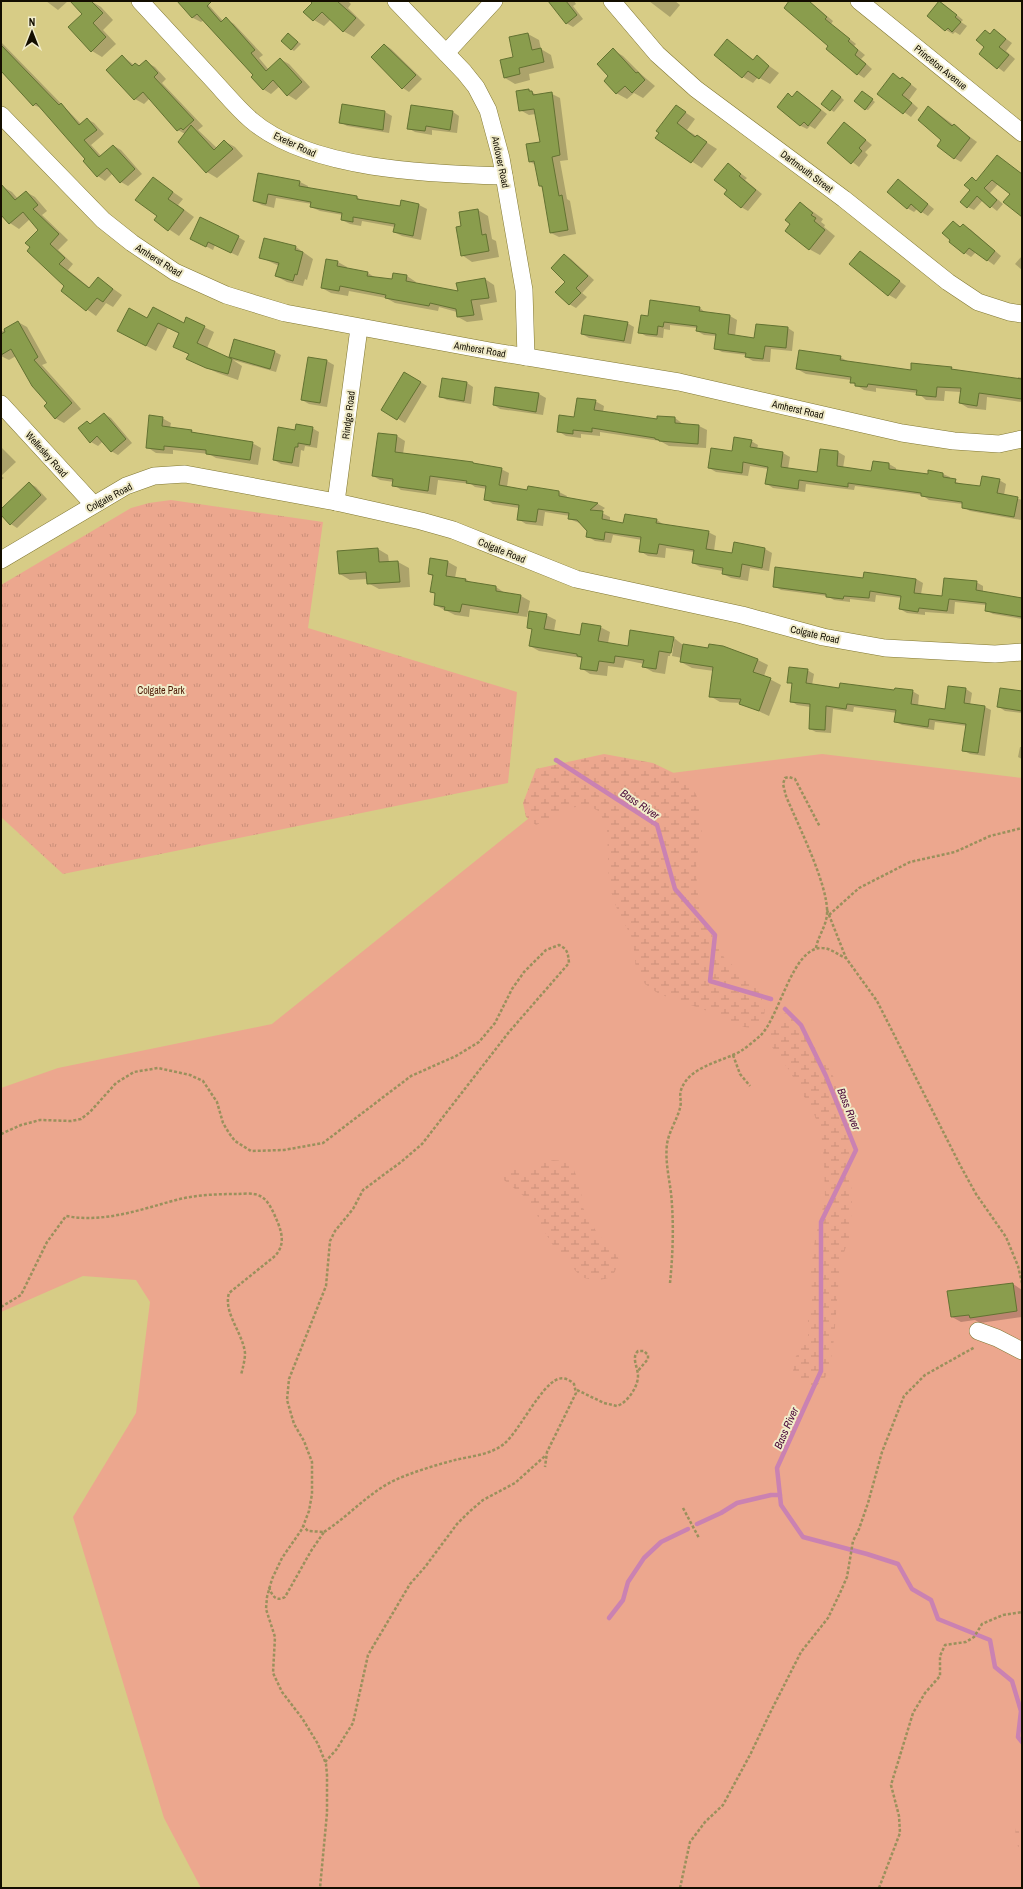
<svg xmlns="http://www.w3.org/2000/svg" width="1023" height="1889" font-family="'Archivo Narrow',sans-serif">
  <defs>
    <pattern id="wetland-marsh" width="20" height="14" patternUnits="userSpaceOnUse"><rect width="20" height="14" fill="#eca78e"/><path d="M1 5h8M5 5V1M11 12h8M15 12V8" fill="none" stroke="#ca8f79"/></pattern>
    <pattern id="park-tufts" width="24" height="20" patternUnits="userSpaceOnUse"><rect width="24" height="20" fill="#eca78e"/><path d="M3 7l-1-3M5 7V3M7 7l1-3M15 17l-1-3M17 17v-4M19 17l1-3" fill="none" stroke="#ca8f79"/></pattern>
  </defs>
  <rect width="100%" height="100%" fill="#d7cc86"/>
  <path fill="#eca78e" d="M822 754 1022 778V1888H201L164 1818 73 1517 136 1413 150 1302 136 1280 83 1276 1 1312V1088L58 1068 272 1024 569 786Z"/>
  <g fill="url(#wetland-marsh)">
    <path d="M604 754 653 763 682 777 696 794 700 807 702 838 696 858 697 888 701 915 725 959 746 976 759 992 765 1007 764 1017 758 1026 752 1028 744 1027 719 1015 659 994 645 984 636 970 633 940 617 909 609 886 607 830 600 812 588 805C579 806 570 808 562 811 553 815 546 821 536 825L526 817 523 803 536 769Z"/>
    <path d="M785 1013 801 1025 812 1044 828 1066 840 1090 849 1119 852 1207 849 1239 840 1263 834 1339 831 1359 825 1378 813 1389 809 1387 793 1371 795 1358 808 1336V1316L812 1300 811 1270 815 1239 825 1199 824 1159 821 1132 814 1114 789 1070 772 1047 770 1038 771 1030Z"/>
    <path d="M553 1160 565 1161 574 1170 581 1188 582 1206 597 1233 618 1257 619 1263 612 1277 596 1281 581 1277 552 1244 543 1229 535 1210 526 1198 504 1180 498 1172 504 1168H529Z"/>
    <path d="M1022 1813V1854C1012 1838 1014 1829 1022 1813Z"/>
  </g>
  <path fill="url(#park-tufts)" d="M171 500 323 522 308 628 517 692 508 783 63 874 1 817V585L131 508 149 503Z"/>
  <g fill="#0003">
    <path d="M46 1H68L58 10Z"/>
    <path d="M91 1 101 7 113 20 103 30 116 44 102 57 92 51 84 14Z"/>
    <path d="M178 1H205L223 21 226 19 234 24 263 55 259 58 269 70 280 59 289 64 310 87 296 100 288 95 280 86 271 94 263 89 254 76 204 20 201 22 193 18Z"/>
    <path d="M315 1H348L351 4 348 8 365 25 354 37 343 31 331 19 324 26 314 20 305 12Z"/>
    <path d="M549 1H574L576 4 573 6 583 19 573 27 566 23Z"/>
    <path d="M649 1H675L680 5 670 17Z"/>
    <path d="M791 1H805L815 6 833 21 831 24 856 44 854 46 865 55 861 59 872 69 864 78 858 74 830 46Z"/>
    <path d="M940 1 963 20 961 22 967 26 960 35 955 32 953 34 946 30 928 15Z"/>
    <path d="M994 30 1012 43 1006 51 1015 59 1004 72 980 54 986 47 991 35Z"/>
    <path d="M288 34 301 44 294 51 291 49Z"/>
    <path d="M528 34 539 40 541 49 551 55 554 68 529 74 530 80 515 84 505 78 514 58 510 38Z"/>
    <path d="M727 40 754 60 757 57 779 73 770 84 758 77 753 83 743 77 715 55Z"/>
    <path d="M1 42 81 124 87 119 94 123 104 134 91 145 102 157 114 146 121 150 142 174 128 186 121 182 113 173 105 181 98 176 86 159 42 108 33 105 1 71Z"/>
    <path d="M385 45 391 49 422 79 409 92 403 88Z"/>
    <path d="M613 50 623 56 642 75 655 86 643 98 634 93 627 99 616 93 610 76Z"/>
    <path d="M122 56 134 65 140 67 146 62 155 67 166 79 162 83 203 126 198 130 217 148 224 141 235 147 243 156 217 178 207 172 180 142 185 134 178 130 150 98 144 104 135 99Z"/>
    <path d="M894 75 908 82 917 89 909 100 918 108 911 117 879 94Z"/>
    <path d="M529 90 538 96 552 94 560 98 568 160 560 161 567 199 570 201 576 234 559 237 551 233 543 188 540 186 536 165 530 162 541 143 536 114 529 115 520 110Z"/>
    <path d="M798 92 827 114 815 129 810 126 807 129 801 126 778 107 788 94 793 97Z"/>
    <path d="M836 93 844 100 834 112 822 104Z"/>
    <path d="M865 94 875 102 868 110 865 109Z"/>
    <path d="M342 106 385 112 392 116 389 133 347 126 340 122Z"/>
    <path d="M676 106 695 119 687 130 717 149 702 168 656 138Z"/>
    <path d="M929 107 977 142 961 162 954 158 943 140Z"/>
    <path d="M453 112 459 116 457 133 432 130V135L415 132 408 128Z"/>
    <path d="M845 123 872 145 865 152 868 155 859 167 828 143Z"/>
    <path d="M997 156 1022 174V216L1011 194 998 184 990 193 1003 204 997 211 983 200 974 210 968 207 972 178 977 181Z"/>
    <path d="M728 164 747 178 745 180 762 194 748 211 741 207 729 190Z"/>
    <path d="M259 174 300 182 308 186V189L357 197 362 201 401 207 419 205 427 209 421 240 402 236 394 232 395 227 362 221 361 226 350 224 342 220 343 215 320 211 311 207 312 204 276 198 274 208 262 205 254 201Z"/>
    <path d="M153 178 183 199 178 205 194 217 179 236 155 220 158 216Z"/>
    <path d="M898 180 934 209 928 216 917 209 914 212 907 208Z"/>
    <path d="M3 187 12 192 18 199 26 192 35 197 47 211 42 215 68 240 58 250 73 264 68 270 90 288 98 278 122 295 113 307 106 303 96 316 62 291 66 286 39 230 30 219 19 229 10 223 1 214V188Z"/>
    <path d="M801 203 823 219 821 222 825 225 824 227 835 236 820 255 809 249 791 224Z"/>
    <path d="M478 210 488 216 492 239 496 241 499 257 472 262 462 255V227Z"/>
    <path d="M953 222 961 227 963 226 970 229 1001 256 994 265 976 252 971 257 965 253 952 240Z"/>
    <path d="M238 237 245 241 238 256 215 245 213 250 198 242Z"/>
    <path d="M265 239 296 247 313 259 307 280 305 279 303 286 287 282 276 276 279 266 260 257Z"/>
    <path d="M860 252 906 286 896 299 889 295Z"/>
    <path d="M565 255 571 259 594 280 582 293 587 297 576 308 569 304Z"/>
    <path d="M1022 256V270L1015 264Z"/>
    <path d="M338 262 347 267V269L368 273 376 278 393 280 394 274 407 276 416 282 415 284 459 292 485 279 494 285 497 302 480 305 483 320 467 322 458 317 457 312 439 307 438 311 395 303 386 298 349 291 348 296 331 293 322 288Z"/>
    <path d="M700 308 706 313 730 316 737 320 735 336 755 339 788 328 794 332 792 351 771 349 770 362 753 361 746 357 747 355 722 352 715 348 716 336 704 335 697 331V328L670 325V330L664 329 663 338 646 336 639 332 649 317Z"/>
    <path d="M148 319 204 327 214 332 207 348 229 359 235 340 275 352 281 355 276 372 233 360 242 366 238 380 218 373 198 364 189 354 174 346 180 334 168 328 156 351 128 336Z"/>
    <path d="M18 322 27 327 47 363 42 365 81 409 64 423 55 418 49 404 16 356 9 360 1 356V332Z"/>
    <path d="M627 323 634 327 631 344 589 338 582 334Z"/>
    <path d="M840 357 849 362 911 371 951 368 957 371 1018 379V377L1022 378V402L987 397 986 410 968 408 960 403 961 392 945 391 944 401 926 400 918 393 876 388V392L864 390 851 382V380L806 374 797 369Z"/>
    <path d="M327 361 334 365 327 407 309 404 302 400Z"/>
    <path d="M405 373 427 386 405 423 382 409Z"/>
    <path d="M467 383 473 387 471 404 447 400 440 396Z"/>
    <path d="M496 388 539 394 546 398 543 415 500 409 494 405Z"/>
    <path d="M595 401 604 406 603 412 658 420V417L675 418 683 424 699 426 707 430 706 448 669 446 660 441 600 432V436L581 434V438L566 436 558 431Z"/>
    <path d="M104 414 111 418 132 443 118 455 111 451 103 441 98 446 91 442 87 422 91 425Z"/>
    <path d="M162 418 171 423 170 428 191 431 196 433 252 443 261 448 258 465 216 458 209 454 173 450V454L156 453 147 447Z"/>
    <path d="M312 428 319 432 317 448 305 446 304 451 301 450 299 467 281 464 274 460 296 431Z"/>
    <path d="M397 436 405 441 403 454 472 463 476 465 501 469 509 473 507 487 528 491 559 492 567 496 566 499 598 504 605 508 600 512 610 517V521L624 524 657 520 664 525 708 532 716 536 714 551 733 554 765 549 772 553 769 571 750 568 748 581 731 578 723 574V571L700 567 693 563 694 552 666 548 665 558 648 556 640 551 642 540 613 535 611 543 595 541 587 536 588 530 582 524 569 519 570 516 545 512 543 526 526 524 518 519 519 508 493 504 485 499 487 489 475 487 471 484 438 480 436 495 401 490 394 485V482L380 480 373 476Z"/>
    <path d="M751 441 758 445 757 449 783 453 790 457 788 469 818 473 821 450 838 452 845 456 843 468 872 472 873 462 889 464 896 468V471L928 476 929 472 943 474 950 477V480L962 484 981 487 999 480 1006 484 1004 495 1022 500 1021 520 970 511 963 507V504L929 500 922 495 855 486 854 490 806 484 805 492 773 488 767 484 769 469 750 466 748 476 716 472 709 468Z"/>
    <path d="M1 447 16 462 1 476 4 478 1 480Z"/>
    <path d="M29 483 36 487 47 499 17 528 11 524 1 514V510Z"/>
    <path d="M378 549 388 555 389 562H398L409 568 410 587 379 589 368 583V579L350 580 340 574Z"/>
    <path d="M431 559 448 562 457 567 455 578 465 579 472 583 496 587 505 593 521 596 530 601 527 617 470 609 469 617 455 615 435 605 436 594 432 592 434 577 429 574Z"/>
    <path d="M864 574 916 579 923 583 921 594 943 597 976 582 983 586V592L1022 599V619L993 614 986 610V605L955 602 954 614 925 612V615L907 613 900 609 902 598 876 595 875 602 850 599V602L834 600 827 596 781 590 774 586 864 579Z"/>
    <path d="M546 615 556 620 554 631 581 636 600 627 610 632 608 643 629 647 674 638 683 645 758 660 768 665 764 676 781 685 769 716 741 703 720 702 710 696 714 671 692 668 681 662 682 658 672 656 674 641H672L670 656H668L665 674 653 672 644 667V664L625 660 623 668 608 666 607 676 590 674 581 668 582 658 539 651 530 646 533 630 528 627Z"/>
    <path d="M807 670 814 674 812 685 840 689 912 691 919 695 918 706 946 710 966 689 972 693 970 705 985 707 991 710 985 756 970 754 963 750 967 726 935 722 934 730 902 725 896 722 897 713 854 707 853 712 833 709 831 733 816 732 810 729V707L797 705 791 701 793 685 788 682Z"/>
    <path d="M1022 692V713L1005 711 999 707Z"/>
    <path d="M1020 747H1022V759L1018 757Z"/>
    <path d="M1013 1284 1022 1290V1317L980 1323 975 1320 961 1322 952 1317Z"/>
  </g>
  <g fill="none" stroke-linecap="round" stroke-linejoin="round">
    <g stroke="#ca82b2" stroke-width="4.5">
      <path d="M556 760 657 825 675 889 715 935 710 981 771 999"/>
      <path d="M785 1009 801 1025 826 1076 856 1150 821 1222V1371L777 1468 781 1505 803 1537 867 1554 898 1564 912 1589 931 1600 938 1619 990 1640 995 1667 1012 1681 1021 1711 1018 1737 1022 1742"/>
      <path d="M697 1524 721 1513 737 1503 771 1495H780"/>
      <path d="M609 1618 623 1600 628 1582 644 1558 661 1542 688 1529"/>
    </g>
  </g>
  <g fill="#8a9d4d" stroke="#637232">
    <path d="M70 1H91L103 13 93 23 106 37 91 52 68 27 82 14Z"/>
    <path d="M177 1H212L207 6 221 22 226 17 255 50 251 53 266 71 280 58 302 82 287 96 273 80 263 90 251 77 253 75 197 14 192 18Z"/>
    <path d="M310 1H337L356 18 343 32 322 12 313 21 303 12 312 3Z"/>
    <path d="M548 1H566L577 15 566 24Z"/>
    <path d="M789 1H809L827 17 825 19 850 39 848 41 858 50 855 55 866 64 857 75 826 49 828 46 784 8Z"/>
    <path d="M939 1 957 15 955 17 961 22 952 32 948 28 945 31 927 16Z"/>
    <path d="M994 29 1006 39 999 47 1009 55 997 69 979 54 984 47 976 40 985 30 990 34Z"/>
    <path d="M288 33 298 42 291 50 281 41Z"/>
    <path d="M528 33 532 50 541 48 544 62 519 68 520 74 504 78 500 60 513 57 509 37Z"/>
    <path d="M727 39 753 60 757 55 769 66 759 79 748 71 742 78 714 55Z"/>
    <path d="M384 44 416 75 402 89 371 57Z"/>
    <path d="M1 45 59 105 61 103 79 125 87 118 97 130 84 140 99 157 113 145 135 169 120 183 107 168 97 177 83 161 85 159 36 103 33 106 1 71Z"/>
    <path d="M613 48 636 73 638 72 645 80 632 93 625 86 616 94 604 81 608 76 597 64Z"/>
    <path d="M122 55 132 66 135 63 139 66 146 60 158 73 154 77 194 120 183 130 181 128 177 131 143 92 134 100 106 70Z"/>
    <path d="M893 73 900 79 902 77 911 84 902 95 912 103 903 114 877 94Z"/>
    <path d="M529 89V91H532L533 95 552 92 560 155 552 157 559 196 562 195 568 230 550 233 542 186H539L534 161 529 162 526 144 540 142 534 109 519 111 516 91Z"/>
    <path d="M832 90 841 97 830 111 821 104Z"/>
    <path d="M797 91 821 110 808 126 804 122 800 126 777 107 788 93 792 97Z"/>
    <path d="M862 91 873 99 865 110 854 101Z"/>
    <path d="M342 104 385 111 383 130 339 123Z"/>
    <path d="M411 105 453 111 450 130 426 126 425 131 407 129Z"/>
    <path d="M676 105 686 112 677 123 695 137 697 135 707 142 691 163 655 138 659 133 656 131Z"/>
    <path d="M928 106 952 126 954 124 970 138 954 159 937 146 941 140 918 120Z"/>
    <path d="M844 122 866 140 859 148 862 151 851 164 827 143Z"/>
    <path d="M191 125 214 150 224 140 233 149 206 173 178 142Z"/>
    <path d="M997 155 1022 174V217L1003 202 1010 194 992 180 984 188 997 200 990 208 977 196 967 208 960 202 970 190 964 185 972 177 976 181Z"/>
    <path d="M728 163 741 174 739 176 756 190 741 208 724 194 727 190 714 180Z"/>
    <path d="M258 173 300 181 299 186 357 196V199L400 206 401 200 419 204 413 236 393 232 395 224 353 217V222L341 220 342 213 310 207 311 202 268 194 266 204 253 201Z"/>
    <path d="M153 177 173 192 168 199 184 210 168 231 154 220 157 216 135 200Z"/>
    <path d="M898 179 928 204 921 213 911 204 907 209 887 192Z"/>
    <path d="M1 184 15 200 26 191 38 205 33 209 59 234 50 244 65 258 59 264 89 288 98 277 113 289 103 302 97 298 86 311 61 291 64 286 27 251 30 247 25 243 38 230 23 212 9 224 1 215Z"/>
    <path d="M800 202 813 213 811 215 816 218 814 221 825 230 809 250 785 231 790 224 785 220Z"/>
    <path d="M478 209 482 235 486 234 489 251 461 256 456 227 461 226 459 212Z"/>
    <path d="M200 217 239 236 231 253 208 242 206 247 190 239Z"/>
    <path d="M953 221 960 227 963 224 995 251 987 261 969 248 964 254 949 242 950 240 942 233Z"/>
    <path d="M264 238 296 246 295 250 303 252 297 275 295 274 293 281 275 276 279 263 259 258Z"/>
    <path d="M860 251 900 281 888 296 849 264Z"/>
    <path d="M564 254 588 276 576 288 581 293 569 305 555 292 565 282 551 268Z"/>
    <path d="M326 259 338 261 337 266 368 272 367 276 392 279 393 273 407 275 406 281 458 291 456 283 485 278 489 298 471 300 474 315 457 317 456 309 430 303 429 306 385 298 386 295 340 286 339 291 321 288Z"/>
    <path d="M650 300 700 307 699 311 730 315 728 334 754 338 756 324 788 327 786 348 765 346 763 359 745 357 746 353 714 349 716 334 696 331 697 326 664 322 663 327 658 326 657 335 638 333 641 315 648 316Z"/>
    <path d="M153 307 184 323 186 317 205 326 197 343 232 359 228 374 206 368 186 359 189 354 173 347 179 333 158 323 146 346 117 331 129 308 147 318Z"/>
    <path d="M584 315 628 322 624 341 581 334Z"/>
    <path d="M18 321 38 357 34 360 72 403 55 419 44 406 47 403 32 386 11 349 1 355V334L5 332 4 329Z"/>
    <path d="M234 339 275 351 270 369 229 357Z"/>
    <path d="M799 350 841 356 840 360 911 370V363L952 367 951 369 1022 379V399L979 393 977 406 959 403 961 388 937 387 936 397 916 395 917 390 868 384 867 387 855 386V383H850L851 377 796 369Z"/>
    <path d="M308 357 327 360 320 403 301 400Z"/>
    <path d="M404 372 421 382 397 420 381 410Z"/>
    <path d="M442 378 467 382 464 401 439 397Z"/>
    <path d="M495 387 539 393 536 412 493 405Z"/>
    <path d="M577 398 596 400 594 410 657 419V416L675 417V423L699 425 698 444 659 441V440L655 439V438L592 428V432L573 430V434L557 432 559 415 574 417Z"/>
    <path d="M104 413 126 439 111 452 97 436 90 443 78 428 87 421 90 424Z"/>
    <path d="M149 415 163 417 162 426 192 430 191 432 253 442 250 460 206 454V450L164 446V450L146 448Z"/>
    <path d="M296 424 313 427 310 445 298 443V447H295L292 463 273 460 278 427 295 430Z"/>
    <path d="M378 433 397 435 395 452 473 462V463L502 468 499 485 527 490 528 486 559 491V496L598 503 590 510 603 511 602 519 623 523 625 514 657 519 656 523 709 531 706 549 732 553 734 542 765 548 762 568 742 564 740 577 722 574 723 568 692 563 694 550 659 544 657 554 639 552 641 537 605 532 604 540 586 537 587 531 577 520 568 519 569 513 538 509 536 522 517 520 519 505 484 500 486 486 466 483 467 481 430 476 428 491 392 486 393 479 372 476Z"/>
    <path d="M734 437 752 440 750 447 783 452 781 467 817 472 820 449 838 451 837 466 871 471 873 461 889 463V469L928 474V470L943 473V477L956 479 955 483 980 486 982 476 1000 479 997 493 1018 497 1014 517 962 508V502L921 496V493L848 483V487L799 480 798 489 765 484 768 467 743 462 742 473 708 468 711 448 732 451Z"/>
    <path d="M29 482 41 495 10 525 1 515V509Z"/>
    <path d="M378 548 379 562 398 561 400 582 367 584 366 572 339 574 337 551Z"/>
    <path d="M430 558 448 561 446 576 466 579 465 581 496 586V591L521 595 518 613 462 604 460 612 444 610 445 607 434 605 435 593 430 592 433 575 428 574Z"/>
    <path d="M775 567 863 578 864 572 916 579 914 593 942 596 944 578 977 581 976 590 1022 598V617L985 611 986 603 949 599 947 611 919 608 918 612 899 609 901 596 870 591 869 598 844 596 843 599 826 597V594L773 587Z"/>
    <path d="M529 611 547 614 544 629 580 635 582 623 601 626 598 641 628 646 630 630 674 637 671 653 659 651 656 669 642 667 644 660 615 656 614 663 599 661 597 671 580 669 582 657 577 656V654L529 646 532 629 527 628Z"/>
    <path d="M683 644 708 648 709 644 723 646 758 659 753 672 771 678 759 711 739 704 741 699 709 697 713 667 680 662Z"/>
    <path d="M789 667 808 669 806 683 839 688 840 683 894 690 895 688 913 690 911 704 945 709 948 686 966 688 964 703 985 706 978 753 962 751 966 724 929 719 928 727 894 722 896 710 847 704 846 709 826 706 825 730 809 729 810 704 790 702 792 683H787Z"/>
    <path d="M1000 688 1022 691V711L997 707Z"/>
    <path d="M1013 1283 1017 1311 970 1318 969 1315 951 1317 947 1291Z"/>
  </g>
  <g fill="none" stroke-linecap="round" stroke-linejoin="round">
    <g stroke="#817732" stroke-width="18">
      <g id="minor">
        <path d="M140 1C164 27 188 53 212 79 225 93 237 108 251 120 309 170 431 174 504 176"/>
        <path d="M396 1 464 72 476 87 488 110 501 158 524 290 526 357"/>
        <path d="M612 1 657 54 696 89 844 199 948 282 978 302 1009 312 1022 314"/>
        <path d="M859 1 1022 133"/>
        <path d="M446 53 494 1"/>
        <path d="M1 115 103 220 132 243 175 272 226 295 285 313 490 351 679 382 902 433 954 441 999 444 1022 439"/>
        <path d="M1 404 93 504"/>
        <path d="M336 502 359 328"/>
        <path d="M1 560 126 486 154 476 185 474 336 502 421 521 453 530 576 579 742 615 823 637 885 648 995 654 1022 652"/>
        <path d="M978 1331 997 1338 1022 1351"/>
      </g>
    </g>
    <g stroke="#9a905c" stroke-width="2.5" stroke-dasharray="3 2" stroke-linecap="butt">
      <path d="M827 910 846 958 877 1001 960 1165 976 1194 1006 1237 1018 1266 1022 1283"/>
      <path d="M829 915 859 888 910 862 955 852 990 836 1022 828"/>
      <path d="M816 948C818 936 826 927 827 914 829 886 797 823 786 796L783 784 785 778 789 777 795 779 820 827"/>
      <path d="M733 1055 740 1074 750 1086"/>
      <path d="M1 1134 21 1125 40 1120 71 1121 81 1119 90 1112 116 1083 134 1072 158 1068 190 1075 203 1081 217 1102 223 1123 229 1133 235 1141 251 1151 284 1150 323 1143 411 1076 456 1056 479 1042 495 1023 512 989 524 972 546 950 559 945C568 949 568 954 569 963L509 1032 422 1144 401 1162 363 1190 353 1209 335 1231 330 1241 326 1286 289 1379 287 1400 294 1424 304 1441 312 1462V1494L309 1511 302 1529 282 1558 272 1579 267 1597 266 1609 275 1637 273 1673 282 1692 302 1718 318 1744 326 1764 327 1775V1813L320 1888"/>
      <path d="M670 1283C673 1253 674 1223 671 1193 669 1177 665 1161 667 1144 669 1131 677 1120 680 1108 682 1102 679 1095 681 1090 689 1066 722 1062 741 1051 747 1047 754 1041 760 1036 780 1017 792 947 822 948 831 948 838 955 846 958"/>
      <path d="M1 1307 21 1295 47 1242 66 1216C104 1223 139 1210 176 1200 195 1195 216 1194 236 1194 243 1194 253 1192 260 1196 269 1200 274 1214 278 1223 283 1236 284 1246 275 1256L229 1293C223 1313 243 1333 245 1353 245 1360 243 1367 241 1375"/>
      <path d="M577 1390 604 1403 617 1406C627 1403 638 1387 638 1376 638 1367 631 1358 638 1351H644L648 1355V1359L637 1372"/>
      <path d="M683 1508 699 1538"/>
      <path d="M324 1532C349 1516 368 1493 395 1480 413 1472 436 1465 455 1460 471 1456 490 1455 504 1444 520 1430 541 1385 558 1379 564 1377 570 1380 574 1384L576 1393 547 1452 545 1467"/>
      <path d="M269 1587C272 1596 276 1602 285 1597L311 1551 324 1532 308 1531 303 1526"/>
      <path d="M325 1762 336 1750 353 1723 368 1655 410 1584 425 1567 457 1524 469 1512 483 1500 515 1483 545 1456"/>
      <path d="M680 1888 690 1842 705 1822 723 1805 751 1753 770 1713 801 1652 828 1618 840 1593 847 1577 853 1541 859 1529 868 1503 882 1452 904 1396 925 1375 975 1347"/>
      <path d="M879 1888 900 1833 899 1816 891 1785 913 1713 925 1693 940 1676V1656L945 1645 966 1642 974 1637 982 1624 1003 1615 1022 1612"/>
    </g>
    <use href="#minor" stroke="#fff" stroke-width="17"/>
  </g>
  <g text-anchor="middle" stroke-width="4" stroke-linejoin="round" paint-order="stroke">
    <g font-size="10" fill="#130e00" stroke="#f1ecca">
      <text transform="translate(941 67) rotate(39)" y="4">Princeton Avenue</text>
      <text transform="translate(295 144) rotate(25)" y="4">Exeter Road</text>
      <text transform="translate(501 162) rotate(78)" y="4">Andover Road</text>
      <text transform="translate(807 171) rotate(37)" y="4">Dartmouth Street</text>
      <text transform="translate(159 260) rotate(32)" y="4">Amherst Road</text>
      <text transform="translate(480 349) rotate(10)" y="4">Amherst Road</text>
      <text transform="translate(798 409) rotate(13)" y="4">Amherst Road</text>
      <text transform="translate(348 415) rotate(-83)" y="4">Rindge Road</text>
      <text transform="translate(47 454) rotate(48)" y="4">Wellesley Road</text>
      <text transform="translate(109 497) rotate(-28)" y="4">Colgate Road</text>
      <text transform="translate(502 550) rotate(22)" y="4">Colgate Road</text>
      <text transform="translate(815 634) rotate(13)" y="4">Colgate Road</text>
    </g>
    <g font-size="10" fill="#4c1905" stroke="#f1ecca">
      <text x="161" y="694">Colgate Park</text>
    </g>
    <g font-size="11" font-style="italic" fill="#4a093a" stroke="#f1ecca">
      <text transform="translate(640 804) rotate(34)" y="4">Bass River</text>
      <text transform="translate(849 1109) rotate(68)" y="4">Bass River</text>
      <text transform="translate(786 1428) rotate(-66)" y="4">Bass River</text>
    </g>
  </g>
  <rect width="1023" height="1889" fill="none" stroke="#130e00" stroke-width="4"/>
  <g transform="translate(32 32)" stroke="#f1ecca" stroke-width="3" paint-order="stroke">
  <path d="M0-3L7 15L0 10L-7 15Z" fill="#130e00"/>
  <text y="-6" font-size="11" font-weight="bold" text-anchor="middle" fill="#130e00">N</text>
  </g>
</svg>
